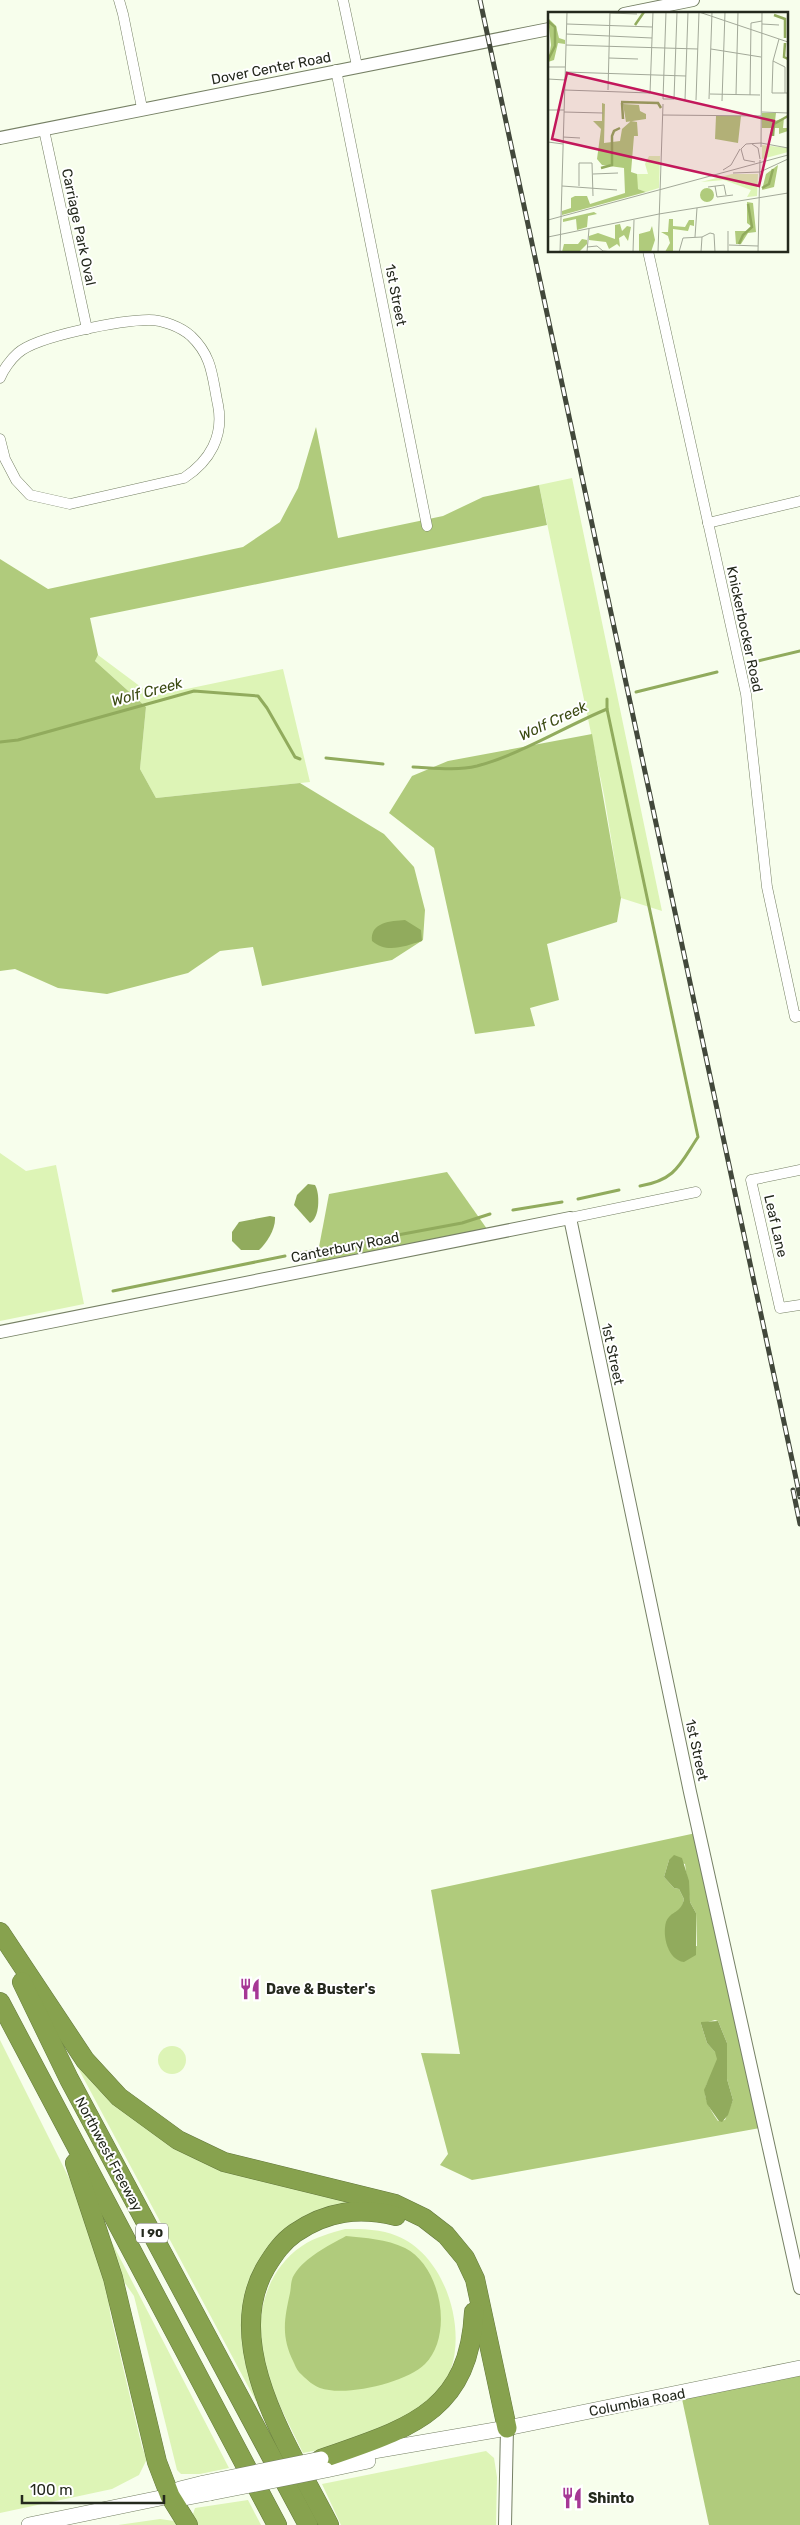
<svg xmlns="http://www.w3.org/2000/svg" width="800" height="2525" font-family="Rubik,sans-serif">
  <rect width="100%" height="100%" fill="#f7feec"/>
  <g fill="#ddf4b6">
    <path d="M572 478 662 911 621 898 604 795 539 485Z"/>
    <path d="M98 655 153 696 283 669 310 782 156 798 140 769 146 707 95 661Z"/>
    <path d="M0 1153 26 1171 56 1165 84 1304 0 1321Z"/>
    <path d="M0 2040 71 2182 107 2282 110 2313 142 2447 147 2459 139 2475 112 2489 0 2513Z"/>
    <circle cx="172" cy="2060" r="14"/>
    <path d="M69 2051 170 2141 374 2202 334 2211 256 2272 260 2398 256 2401Z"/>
    <path d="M345 2229C362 2229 382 2229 397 2236 444 2255 466 2324 451 2369 445 2387 428 2404 414 2417 408 2422 398 2424 390 2427 361 2439 334 2447 303 2453 289 2423 270 2391 263 2358 254 2317 266 2270 302 2246 315 2237 331 2233 345 2229Z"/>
    <path d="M108 2235 229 2468 200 2474H181L177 2470 134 2296 120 2276Z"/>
    <path d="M486 2451 494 2458 497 2477 496 2525H341L322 2484Z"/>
    <path d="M248 2500 261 2525H196L192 2517 195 2508Z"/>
    <path d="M160 2519 174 2521 180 2525H118Z"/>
  </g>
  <g fill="#b0cb7c" fill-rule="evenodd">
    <path d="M316 427 338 538 443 516 483 497 539 485 547 525 90 618 98 655 95 661 146 707 140 769 156 798 300 783 384 834 414 867 425 910 423 940 392 960 262 986 253 947 220 951 188 973 107 994 58 988 15 969 0 971V559L48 589 243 547 280 522 298 488Z"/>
    <path d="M592 734 621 898 617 922 547 944 559 1000 530 1008 535 1026 475 1034 434 848 389 813 412 776 448 761Z"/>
    <path d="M447 1172 487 1229 316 1263 329 1194Z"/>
    <path d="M696 1833 760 2128 472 2180 440 2165 448 2154 421 2053 460 2054 431 1890ZM669 1860 685 1864 690 1902 696 1913 697 1946 669 1949 665 1932 682 1907 684 1899 679 1889 674 1888 664 1877ZM715 2020 718 2021 727 2043V2079L733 2100 725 2120 718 2121C688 2078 720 2085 717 2054L707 2043 701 2024Z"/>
    <path d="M346 2236C366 2238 386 2239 405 2248 441 2266 454 2335 425 2364 406 2383 345 2397 320 2388 314 2386 307 2380 302 2375 298 2372 296 2368 294 2363 281 2337 284 2320 290 2293 291 2288 291 2279 294 2275 305 2257 328 2246 346 2236Z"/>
    <path d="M800 2375V2525H709L682 2399Z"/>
  </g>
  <g fill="#91ab5d">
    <path d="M405 920 421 930 422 941C405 946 387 954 372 941 370 922 391 921 405 920Z"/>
    <path d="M308 1184 315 1185C320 1193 320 1218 310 1223L294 1205 297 1195Z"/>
    <path d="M270 1216 275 1217C276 1228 267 1243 259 1250H241L232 1241V1232L239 1222Z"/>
    <path d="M674 1855 682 1858 689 1881 690 1902 696 1913V1955L684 1962C668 1960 662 1936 666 1922 671 1910 681 1914 684 1899L679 1889 674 1888 664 1877 669 1860Z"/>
    <path d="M718 2021 727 2043V2079L733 2100 728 2115 722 2122 719 2121 707 2104 704 2090 717 2059 715 2052 707 2043 701 2024V2022Z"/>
  </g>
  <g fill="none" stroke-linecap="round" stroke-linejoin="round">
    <g stroke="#91ab5d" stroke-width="3">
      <path d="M758 661 800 651"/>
      <path d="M636 692 717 672"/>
      <path d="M607 709 698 1137C680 1164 676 1180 640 1186"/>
      <path d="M0 742 18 740 194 691 258 696 267 708 295 757 300 759"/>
      <path d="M326 758 383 764"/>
      <path d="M413 767C434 768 456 771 477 766 519 755 566 726 607 709V699"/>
      <path d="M578 1199 619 1190"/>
      <path d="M513 1210 562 1202"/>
      <path d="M301 1253 462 1223 490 1214"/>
      <path d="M113 1291 285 1256"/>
    </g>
    <g stroke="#768065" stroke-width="11">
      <g id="minor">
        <path d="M119 0 123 14 142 108"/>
        <path d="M343 0 357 66"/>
        <path d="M336 70 427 526"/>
        <path d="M44 130 87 329"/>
        <path d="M648 251 746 694 767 887 795 1017 800 1016"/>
        <path d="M0 378C3 370 11 359 18 353 37 336 122 320 149 320 163 320 181 327 191 336 213 357 212 377 218 405 224 436 210 461 184 478L70 504 30 495 16 480 5 459 0 439"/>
        <path d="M708 523 800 501"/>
        <path d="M800 1170 751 1180 780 1308 800 1305"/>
        <path d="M570 1218 696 1192"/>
      </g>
    </g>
    <g stroke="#768065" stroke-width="14">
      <g id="tertiary">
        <path d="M624 14 693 0"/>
        <path d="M0 138 549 29"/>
        <path d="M0 1332 570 1218 690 1792 800 2288"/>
        <path d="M505 2525 507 2428"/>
      </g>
    </g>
    <g stroke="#768065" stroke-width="16">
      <g id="secondary">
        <path d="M350 2455 507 2428 800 2368"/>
        <path d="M326 2470 368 2461"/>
        <path d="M171 2496 184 2498 210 2493"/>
        <path d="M29 2525 170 2496 180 2489 204 2483"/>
      </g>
    </g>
    <g stroke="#64783d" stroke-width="20">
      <g id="motorway">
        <path d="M0 1932 85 2060 119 2097 178 2140 224 2162 395 2204 424 2218 446 2235 465 2258 475 2279 507 2428"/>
        <path d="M22 1982 69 2079 308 2525"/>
        <path d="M0 2002 277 2525"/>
        <path d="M75 2163 113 2278 157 2462 170 2496 188 2525"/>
        <path d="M321 2459C405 2429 469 2415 474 2312"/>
        <path d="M329 2525C293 2453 219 2347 266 2267 274 2254 282 2242 295 2233 327 2211 359 2207 396 2216"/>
      </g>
    </g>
    <use href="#minor" stroke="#fff" stroke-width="10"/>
    <use href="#tertiary" stroke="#fff" stroke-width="12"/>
    <use href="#secondary" stroke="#fff" stroke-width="15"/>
    <use href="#motorway" stroke="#87a24e" stroke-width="19"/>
    <g stroke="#42483b" stroke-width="5">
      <g id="rail">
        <path d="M480 0 800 1497"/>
        <path d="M793 1490 800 1524"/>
      </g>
    </g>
    <use href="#rail" stroke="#fff" stroke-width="3" stroke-dasharray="9" stroke-linecap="butt"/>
    <g stroke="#768065" stroke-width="16" stroke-linecap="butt">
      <g id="secondary-bridge">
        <path d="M204 2483 321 2459"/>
        <path d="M210 2493 326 2470"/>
      </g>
    </g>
    <use href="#secondary-bridge" stroke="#fff" stroke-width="15"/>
  </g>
  <defs>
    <g id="restaurant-bare" transform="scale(1.725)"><path d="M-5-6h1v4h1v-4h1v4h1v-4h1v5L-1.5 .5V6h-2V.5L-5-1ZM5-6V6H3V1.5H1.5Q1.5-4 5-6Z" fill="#a63795" stroke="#fff" stroke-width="2.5" paint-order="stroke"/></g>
  </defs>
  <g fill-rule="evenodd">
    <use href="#restaurant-bare" x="250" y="1989"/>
    <use href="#restaurant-bare" x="572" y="2498"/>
  </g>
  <g text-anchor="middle" stroke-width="4" stroke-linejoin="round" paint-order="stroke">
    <rect fill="#fff" stroke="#666961" stroke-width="1" x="136" y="2223.5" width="32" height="19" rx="4"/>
    <g font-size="12" font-weight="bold" fill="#24291d">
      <text x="152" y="2237">I 90</text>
    </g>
    <g font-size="14" fill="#24291d" stroke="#fff">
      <text transform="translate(271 68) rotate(-11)" y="5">Dover Center Road</text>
      <text transform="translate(79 227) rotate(78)" y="5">Carriage Park Oval</text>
      <text transform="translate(396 295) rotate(79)" y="5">1st Street</text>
      <text transform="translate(745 629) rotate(78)" y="5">Knickerbocker Road</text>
      <text transform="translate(776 1226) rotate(77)" y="5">Leaf Lane</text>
      <text transform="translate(345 1247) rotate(-11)" y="5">Canterbury Road</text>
      <text transform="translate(613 1354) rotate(78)" y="5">1st Street</text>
      <text transform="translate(697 1750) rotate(78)" y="5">1st Street</text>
      <text transform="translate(109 2154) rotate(62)" y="5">Northwest Freeway</text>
      <text transform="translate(637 2402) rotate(-11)" y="5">Columbia Road</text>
    </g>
    <g font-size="14" font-weight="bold" fill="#24291d" stroke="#fff" text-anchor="start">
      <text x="266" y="1994">Dave &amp; Buster's</text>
      <text x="588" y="2503">Shinto</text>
    </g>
    <g font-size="15" font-style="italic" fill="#3a4a11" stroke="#fff">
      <text transform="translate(147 692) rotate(-15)" y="5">Wolf Creek</text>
      <text transform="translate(553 721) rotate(-25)" y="5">Wolf Creek</text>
    </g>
  </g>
  <g transform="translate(548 12)">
    <rect width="240" height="240" fill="#f7feec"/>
    <path d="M214 133 240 136V140L214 147ZM101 144H112L111 176 98 180 90 177 88 171 89 162H100L97 152ZM184 162H210L209 184 199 185 203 178 176 168 153 170Z" fill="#ddf4b6"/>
    <path d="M0 6 8 14 11 26 17 28V32L10 31 6 48 0 50 3 33ZM54 91 57 92 56 131 72 129 74 117 83 109 89 110 90 124H86L83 160 89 162 90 177 98 180 14 203V199L23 196V186L27 184H39L42 192 77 181 76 156 54 153 49 147 53 117 45 109H54ZM75 92 91 93 92 99 98 102V107L78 110ZM214 101H228L227 109 236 106 235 116H240V119L231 122V116H214ZM168 104H193L190 131 167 127ZM230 153 226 175 214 178 218 162ZM152 183a7 7 0 1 1 14 0a7 7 0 1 1-14 0ZM199 190 205 191 208 220 200 221 193 232H188L187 219H199L203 214 199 211ZM46 200 49 202 40 204 39 215 29 218 28 207 15 210V207ZM121 207H125V214L137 215 141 208H146V214L142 213 140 219 125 217V240H117L122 231 120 224 113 220H120ZM72 212 74 219 79 214 83 215 80 229 76 223 71 226 72 235 69 232 61 237 58 230 41 228V224L50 221 67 227V213ZM104 214 107 228 103 240H91V222L102 219ZM34 227 39 228V232L31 240H14L16 232H30Z" fill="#b0cb7c"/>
    <path fill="none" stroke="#91ab5d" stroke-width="2.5" d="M226 3 237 7V26M0 9 7 15V34L0 48M87 13 96 0M237 31 236 45 240 47M73 90 110 91 113 96M74 91 75 107M225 124 226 112 240 104M53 156 64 153V124L66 119 72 116M214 176 221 172 225 157M191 232 195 223 204 215 200 192"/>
    <path fill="none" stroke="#a3a999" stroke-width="1" d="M118 0 115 87H126L129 0M151 0 240 30M62 1 89 2M19 12 104 15M214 12 231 13M18 22 104 26M231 27 225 49 224 81H240M18 33 150 37M163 37 213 45M61 46 90 47M225 49 237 55V81M0 55H17M17 60 138 64M0 67 17 68M17 78 102 81 105 0M60 78 62 0M162 82 212 83M188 83 190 0M202 83 203 11 214 9M161 87 164 0M137 88 140 0M148 88 151 0M174 89 177 0M0 98H16M16 100 55 101M214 100 240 101M115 103 213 104M15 125 32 126M0 130 15 132M213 131 240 136M204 132 210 136 212 147M213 135 214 0M207 150 196 148 193 137 198 132 213 131M175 158 183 153 192 137M185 161 212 160 240 147M45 162 70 161M14 174 69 178M31 174V151H44L45 184M167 174 169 185 185 183M160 175 176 173 178 183M0 208 240 143M180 219V240M0 225 111 202 240 181M147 225 149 196M154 225 162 221 166 222 167 240M181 233 210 234M39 235 49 234 55 239 65 240M12 240 19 0M39 240 41 217M85 240 86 208M110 240 115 92M131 240 135 226 154 225M153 240 154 225M210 240 212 148"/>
    <path fill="#c2185b" fill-opacity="0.15" stroke="#c2185b" stroke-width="2.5" d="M19 61 226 109 211 174 4 127Z"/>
    <rect width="240" height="240" fill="none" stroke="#24291d" stroke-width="2.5"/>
  </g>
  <path d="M22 2495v8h142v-8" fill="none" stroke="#24291d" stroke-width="2.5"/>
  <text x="30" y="2495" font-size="15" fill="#24291d" stroke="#ffffff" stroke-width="4" paint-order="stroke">100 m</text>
</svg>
